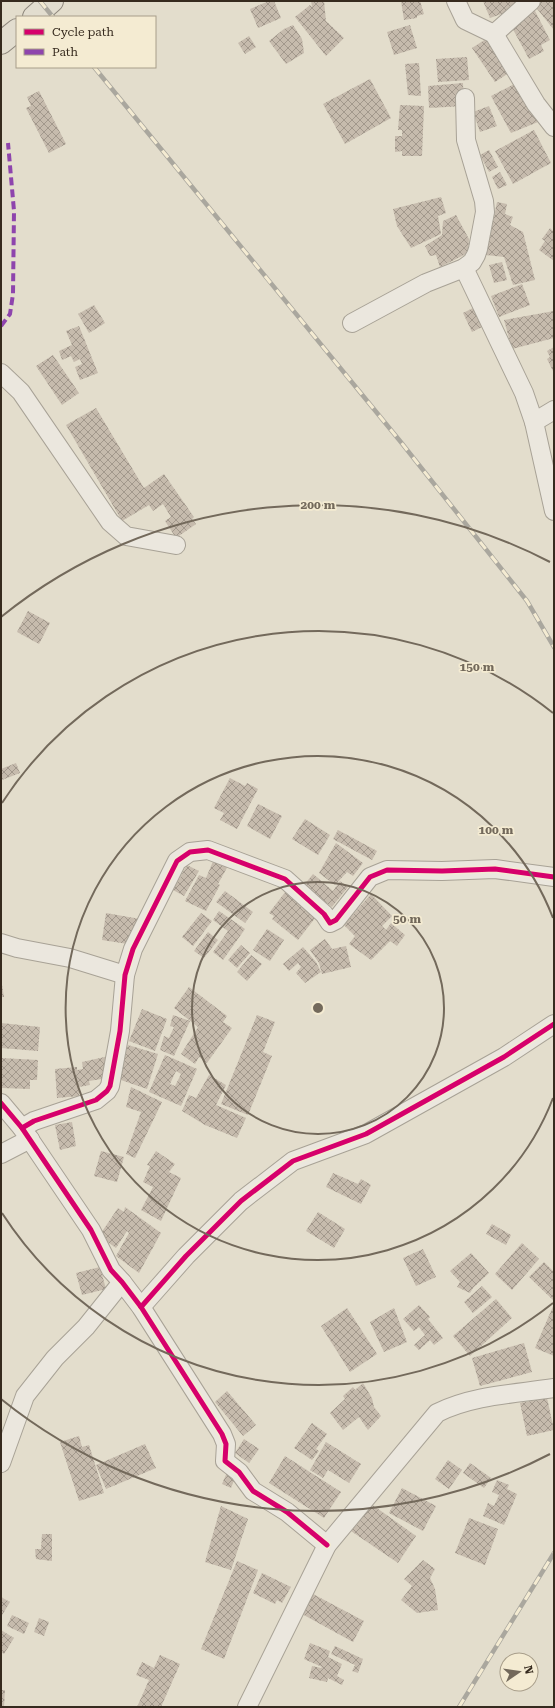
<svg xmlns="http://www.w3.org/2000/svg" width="555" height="1708" font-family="'Roboto Serif',serif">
  <defs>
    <pattern id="building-cross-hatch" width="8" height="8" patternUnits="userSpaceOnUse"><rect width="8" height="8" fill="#c6bbad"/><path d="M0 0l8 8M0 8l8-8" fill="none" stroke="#a2988c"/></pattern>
  </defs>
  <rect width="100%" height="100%" fill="#e3ddcc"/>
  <g fill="url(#building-cross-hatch)" fill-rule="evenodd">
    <path d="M269 1H274L281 18 258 28 250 9Z"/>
    <path d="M311 1H324L326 21 344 38 326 56 295 17 310 5 312 7Z"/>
    <path d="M401 1H420L424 14 417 16V18L404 20Z"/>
    <path d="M483 1H517L519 8 490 18Z"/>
    <path d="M539 1H554V30L534 5Z"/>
    <path d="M534 9 550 40 541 45 544 51 529 59 509 22Z"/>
    <path d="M293 25 302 39 304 53 286 64 269 41 284 29Z"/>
    <path d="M410 25 417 48 394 55 387 32Z"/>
    <path d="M249 36 256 47 245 54 238 43Z"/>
    <path d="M489 37 512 71 495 82 472 48Z"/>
    <path d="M467 57 469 80 438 82 436 59Z"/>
    <path d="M419 63 421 96 408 95 405 64Z"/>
    <path d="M370 79 391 118 345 144 323 104Z"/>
    <path d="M518 82 538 122 511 133 491 96Z"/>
    <path d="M463 83 464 106 429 108 428 86Z"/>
    <path d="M39 91 66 144 49 153 26 108 31 106 27 97Z"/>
    <path d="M400 105 424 106 422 156H402V151L395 152V136H402V130H398Z"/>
    <path d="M489 106 497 126 480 132 473 112Z"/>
    <path d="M534 130 551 163 513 184 495 151Z"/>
    <path d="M489 150 498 167 489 172 480 155Z"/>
    <path d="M500 172 507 185 498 189 492 177Z"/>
    <path d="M441 197 446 213 438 216 441 234 411 248 397 226 393 209Z"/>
    <path d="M497 202 507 204 505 214 513 217 510 225 523 232 535 280 513 285 504 257 486 255Z"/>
    <path d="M456 215 469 239 468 253 440 267 436 255 430 256 425 246 442 235 443 221Z"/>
    <path d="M550 228 554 232V261L539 250 545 241 542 239Z"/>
    <path d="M502 262 507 280 494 283 489 265Z"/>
    <path d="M522 284 530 305 499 317 491 296Z"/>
    <path d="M94 305 105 323 89 333 78 314Z"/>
    <path d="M479 305 488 324 472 332 463 313Z"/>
    <path d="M554 311V338L512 349 504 320Z"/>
    <path d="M79 326 98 373 80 380 75 367 82 364 80 359 74 362 71 356 62 360 59 351 72 345 66 331Z"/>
    <path d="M554 347V373L547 359 550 357 547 351Z"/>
    <path d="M53 355 79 393 62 405 36 366Z"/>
    <path d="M96 408 144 488 164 474 194 517 192 519 196 524 176 538 165 521 171 517 163 504 153 511 149 505 122 521 66 425Z"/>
    <path d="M28 611 50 623 39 644 17 632Z"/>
    <path d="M16 763 20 773 2 780 1 769Z"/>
    <path d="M230 778 245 786 247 783 258 789 237 829 220 820 224 813 214 808Z"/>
    <path d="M258 804 282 816 270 839 247 826Z"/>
    <path d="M305 819 330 835 318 855 292 839Z"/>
    <path d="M338 830 377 851 372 860 333 839Z"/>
    <path d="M336 843 363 863 353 876 347 872 335 885 319 873Z"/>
    <path d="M214 859 229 864 218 884 220 885 206 911 185 901 199 875 206 878Z"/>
    <path d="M187 865 199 871 184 896 173 890Z"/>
    <path d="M313 874 333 891 340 881 348 887 332 907 304 885Z"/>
    <path d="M225 891 253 912 245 923 216 902Z"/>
    <path d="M286 891 316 917 298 940 272 919 274 916 269 913Z"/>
    <path d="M371 894 392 916 382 926 386 930 391 923 405 935 397 946 390 941 371 960 349 944 355 936 344 925Z"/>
    <path d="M219 911 245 929 223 960 213 952 228 931 213 920Z"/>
    <path d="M106 913 140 919 134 945 102 940Z"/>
    <path d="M201 913 212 921 193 946 182 937Z"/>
    <path d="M267 929 284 940 270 961 253 950Z"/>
    <path d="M208 932 218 940 204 958 194 951Z"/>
    <path d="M325 939 332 949 346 946 351 967 322 974 319 963 310 950Z"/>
    <path d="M241 945 250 953 237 968 228 960Z"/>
    <path d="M303 947 316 962 321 972 305 983 296 973 301 967 298 963 289 971 283 964Z"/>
    <path d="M251 955 262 964 247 981 237 972Z"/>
    <path d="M1 979 4 997H1Z"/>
    <path d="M189 987 227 1016 223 1022 232 1028 207 1063 199 1057 195 1064 181 1054 198 1027 174 1008Z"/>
    <path d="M142 1009 167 1019 155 1051 129 1041Z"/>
    <path d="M173 1015 190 1021 174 1056 160 1050 164 1036 169 1038 174 1027 170 1026Z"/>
    <path d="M257 1015 275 1022 263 1052 272 1056 248 1115 221 1104Z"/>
    <path d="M1 1023 40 1027 38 1051 1 1048Z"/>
    <path d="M128 1045 158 1054 147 1089 118 1079Z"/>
    <path d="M165 1055 197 1069 181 1106 149 1092ZM176 1071 181 1074 175 1086 170 1084Z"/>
    <path d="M109 1056 108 1078 89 1081 90 1085 79 1087V1096L57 1098 55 1069 77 1067V1070L83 1069 82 1062Z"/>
    <path d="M1 1058 38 1060 37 1080H30V1089L2 1088Z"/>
    <path d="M209 1075 226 1085 216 1105 246 1118 237 1138 205 1125 182 1111 189 1095 196 1098Z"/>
    <path d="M131 1087 162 1102 135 1158 126 1154 141 1112 126 1107Z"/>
    <path d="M72 1122 76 1146 60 1150 55 1125Z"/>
    <path d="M101 1151 124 1157 117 1182 94 1176Z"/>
    <path d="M156 1151 175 1164 169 1172 181 1178 161 1221 141 1210 153 1187 143 1182 150 1166 147 1165Z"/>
    <path d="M333 1173 358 1184 361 1179 371 1185 361 1204 326 1187Z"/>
    <path d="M125 1207 161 1233 139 1273 116 1256 129 1233 127 1231 116 1248 99 1236 118 1208 124 1212Z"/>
    <path d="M318 1212 345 1229 334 1248 306 1231Z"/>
    <path d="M492 1224 511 1235 506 1245 486 1234Z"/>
    <path d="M522 1243 539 1259 512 1290 495 1274Z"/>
    <path d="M423 1249 436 1277 416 1286 403 1258Z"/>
    <path d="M471 1253 489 1273 473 1288 470 1293 457 1287 460 1282 450 1271Z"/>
    <path d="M544 1262 554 1272V1301L529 1277Z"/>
    <path d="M100 1267 106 1289 82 1295 76 1273Z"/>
    <path d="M482 1286 492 1297 473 1313 464 1302Z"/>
    <path d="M496 1299 512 1318 470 1356 453 1336Z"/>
    <path d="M554 1304V1356L535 1348Z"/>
    <path d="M419 1305 430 1317 428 1319 443 1338 434 1345 430 1340 419 1350 414 1345 425 1335 419 1327 414 1331 403 1319Z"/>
    <path d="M347 1308 377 1354 350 1372 321 1326Z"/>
    <path d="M394 1308 407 1342 384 1352 370 1322Z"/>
    <path d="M524 1343 532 1372 480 1386 472 1358Z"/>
    <path d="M363 1383 372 1398 374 1407 381 1416 368 1430 359 1417 343 1430 330 1413 345 1399 343 1396 353 1387 355 1390Z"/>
    <path d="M227 1391 256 1425 243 1436 215 1402Z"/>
    <path d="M547 1398 554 1430 527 1436 520 1403Z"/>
    <path d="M312 1423 327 1434 316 1449 319 1451 312 1460 294 1448Z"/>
    <path d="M79 1436 82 1447 89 1445 104 1493 79 1501 60 1442Z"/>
    <path d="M244 1439 259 1449 249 1463 235 1453Z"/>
    <path d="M326 1442 361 1464 349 1483 328 1470 323 1478 310 1470Z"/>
    <path d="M145 1444 156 1468 106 1489 96 1465Z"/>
    <path d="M285 1456 341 1492 324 1518 269 1483Z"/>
    <path d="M448 1460 462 1470 449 1489 435 1479Z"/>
    <path d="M470 1463 491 1478 484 1488 463 1473Z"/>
    <path d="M228 1470 237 1473 231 1488 222 1484Z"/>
    <path d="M497 1480 509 1485 507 1489 517 1494 504 1525 483 1516 488 1503 494 1506 499 1495 492 1492Z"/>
    <path d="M402 1488 436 1506 423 1531 389 1513Z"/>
    <path d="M367 1501 416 1536 398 1563 348 1529Z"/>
    <path d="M221 1506 248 1519 231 1570 205 1562Z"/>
    <path d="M469 1518 498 1529 485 1565 455 1553Z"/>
    <path d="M42 1534H52V1561L36 1559 35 1549H41Z"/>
    <path d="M423 1560 435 1569 430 1578 435 1589 438 1610 417 1613 401 1600 412 1586 404 1579Z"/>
    <path d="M237 1561 258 1570 224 1659 201 1649Z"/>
    <path d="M262 1573 291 1587 282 1603 277 1600 275 1604 253 1593Z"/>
    <path d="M313 1594 364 1621 353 1642 302 1614Z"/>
    <path d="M1 1597 10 1602 1 1617Z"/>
    <path d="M12 1615 29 1623 24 1634 7 1626Z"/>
    <path d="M39 1618 49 1622 44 1636 34 1632Z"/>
    <path d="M1 1630 14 1638 4 1654 1 1652Z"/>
    <path d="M310 1643 330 1651 328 1657 342 1664 337 1676 344 1680 342 1685 328 1678 327 1682 309 1678 312 1666 321 1668 322 1667 304 1659Z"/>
    <path d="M335 1646 363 1659 358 1673 352 1671 355 1665 331 1654Z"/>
    <path d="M160 1655 180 1664 161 1707H137L149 1680 136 1675 142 1662 154 1668Z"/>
    <path d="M1 1690H5L4 1707H1Z"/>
  </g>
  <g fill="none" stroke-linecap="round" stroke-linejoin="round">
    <g stroke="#a8a296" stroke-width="20">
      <g id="minor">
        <path d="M456 1 465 20 494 34 536 104 554 127"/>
        <path d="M494 34 531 1"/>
        <path d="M464 268 524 393 534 422 554 511"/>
        <path d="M352 323 426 283 464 268 472 262 476 255 478 249 485 212 484 201 466 140 465 98"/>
        <path d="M1 373 21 392 110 522 126 536 176 545"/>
        <path d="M534 422 554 410"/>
        <path d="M1 943 17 948 70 958 125 975"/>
        <path d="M1 1103 22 1128 91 1230 111 1270 122 1282 141 1307 222 1434 226 1444 225 1461 239 1472 253 1491 287 1512 327 1545"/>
        <path d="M22 1128 34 1121 96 1100 107 1091 110 1086 120 1031 125 975 133 949 177 861 190 852 208 850 285 879 324 914 330 923 336 920 370 877 387 870 442 871 495 869 554 877"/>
        <path d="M1 1154 30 1139"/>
        <path d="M141 1307 186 1256 241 1201 293 1161 366 1134 504 1057 554 1024"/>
        <path d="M1 1463 25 1396 55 1358 86 1327 122 1282"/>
        <path d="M247 1707 327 1545 437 1413C473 1395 515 1394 554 1388"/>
      </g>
    </g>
    <g stroke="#8e877c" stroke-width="24">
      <g id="primary">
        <path d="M34 17 52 1"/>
        <path d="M1 43 17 30"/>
      </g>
    </g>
    <use href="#minor" stroke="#ebe7de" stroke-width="18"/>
    <use href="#primary" stroke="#e2ddcf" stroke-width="22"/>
    <g stroke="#aaa79e" stroke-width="4.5">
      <g id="rail">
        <path d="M40 1 53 17"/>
        <path d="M94 67 400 441 527 601 554 647"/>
        <path d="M459 1707 554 1553"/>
      </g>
    </g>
    <use href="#rail" stroke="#f4ebd2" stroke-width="3" stroke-dasharray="9" stroke-linecap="butt"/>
    <path stroke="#8e44ad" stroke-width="4" stroke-dasharray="8 4" stroke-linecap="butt" d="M1 326 10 314 13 294 14 211 8 143"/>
    <g stroke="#f4ebd2" stroke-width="8">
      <g id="cycleway">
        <path d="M1 1103 22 1128 91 1230 111 1270 122 1282 141 1307 222 1434 226 1444 225 1461 239 1472 253 1491 287 1512 327 1545"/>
        <path d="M22 1128 34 1121 96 1100 107 1091 110 1086 120 1031 125 975 133 949 177 861 190 852 208 850 285 879 324 914 330 923 336 920 370 877 387 870 442 871 495 869 554 877"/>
        <path d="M141 1307 186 1256 241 1201 293 1161 366 1134 504 1057 554 1024"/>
      </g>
    </g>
    <use href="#cycleway" stroke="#d6006c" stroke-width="5"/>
  </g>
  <g fill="none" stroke="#73695b" stroke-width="2">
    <circle cx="318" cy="1008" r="126"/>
    <path d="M553 1098A252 252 0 1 1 553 918"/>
    <path d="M553 1303A377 377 0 0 1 2 1213M2 803A377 377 0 0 1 553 713"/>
    <path d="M550 1454A503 503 0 0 1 1 1399M1 617A503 503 0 0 1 550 562"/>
  </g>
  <circle cx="318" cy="1008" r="6" fill="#73695b" stroke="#f4ebd2" stroke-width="2"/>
  <g font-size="12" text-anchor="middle" font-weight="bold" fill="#73695b" stroke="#f4ebd2" stroke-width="3.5" stroke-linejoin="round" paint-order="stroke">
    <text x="318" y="509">200 m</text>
    <text x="477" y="671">150 m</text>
    <text x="496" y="834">100 m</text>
    <text x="407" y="923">50 m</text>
  </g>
  <rect width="555" height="1708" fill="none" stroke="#362a1e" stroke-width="4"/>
  <rect x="16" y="16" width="140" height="52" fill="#f4ebd2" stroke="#a89e8a"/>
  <rect x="24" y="29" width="20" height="6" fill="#d6006c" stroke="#a89e8a"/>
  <text x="52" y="36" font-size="12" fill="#362a1e">Cycle path</text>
  <rect x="24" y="49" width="20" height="6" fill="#8e44ad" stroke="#a89e8a"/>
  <text x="52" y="56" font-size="12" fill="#362a1e">Path</text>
  <g transform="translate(519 1672) rotate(77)"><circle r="19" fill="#f4ebd2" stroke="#a89e8a"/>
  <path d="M0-3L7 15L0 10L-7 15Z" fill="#73695b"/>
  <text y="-6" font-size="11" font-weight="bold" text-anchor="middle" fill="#362a1e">N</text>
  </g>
</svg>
